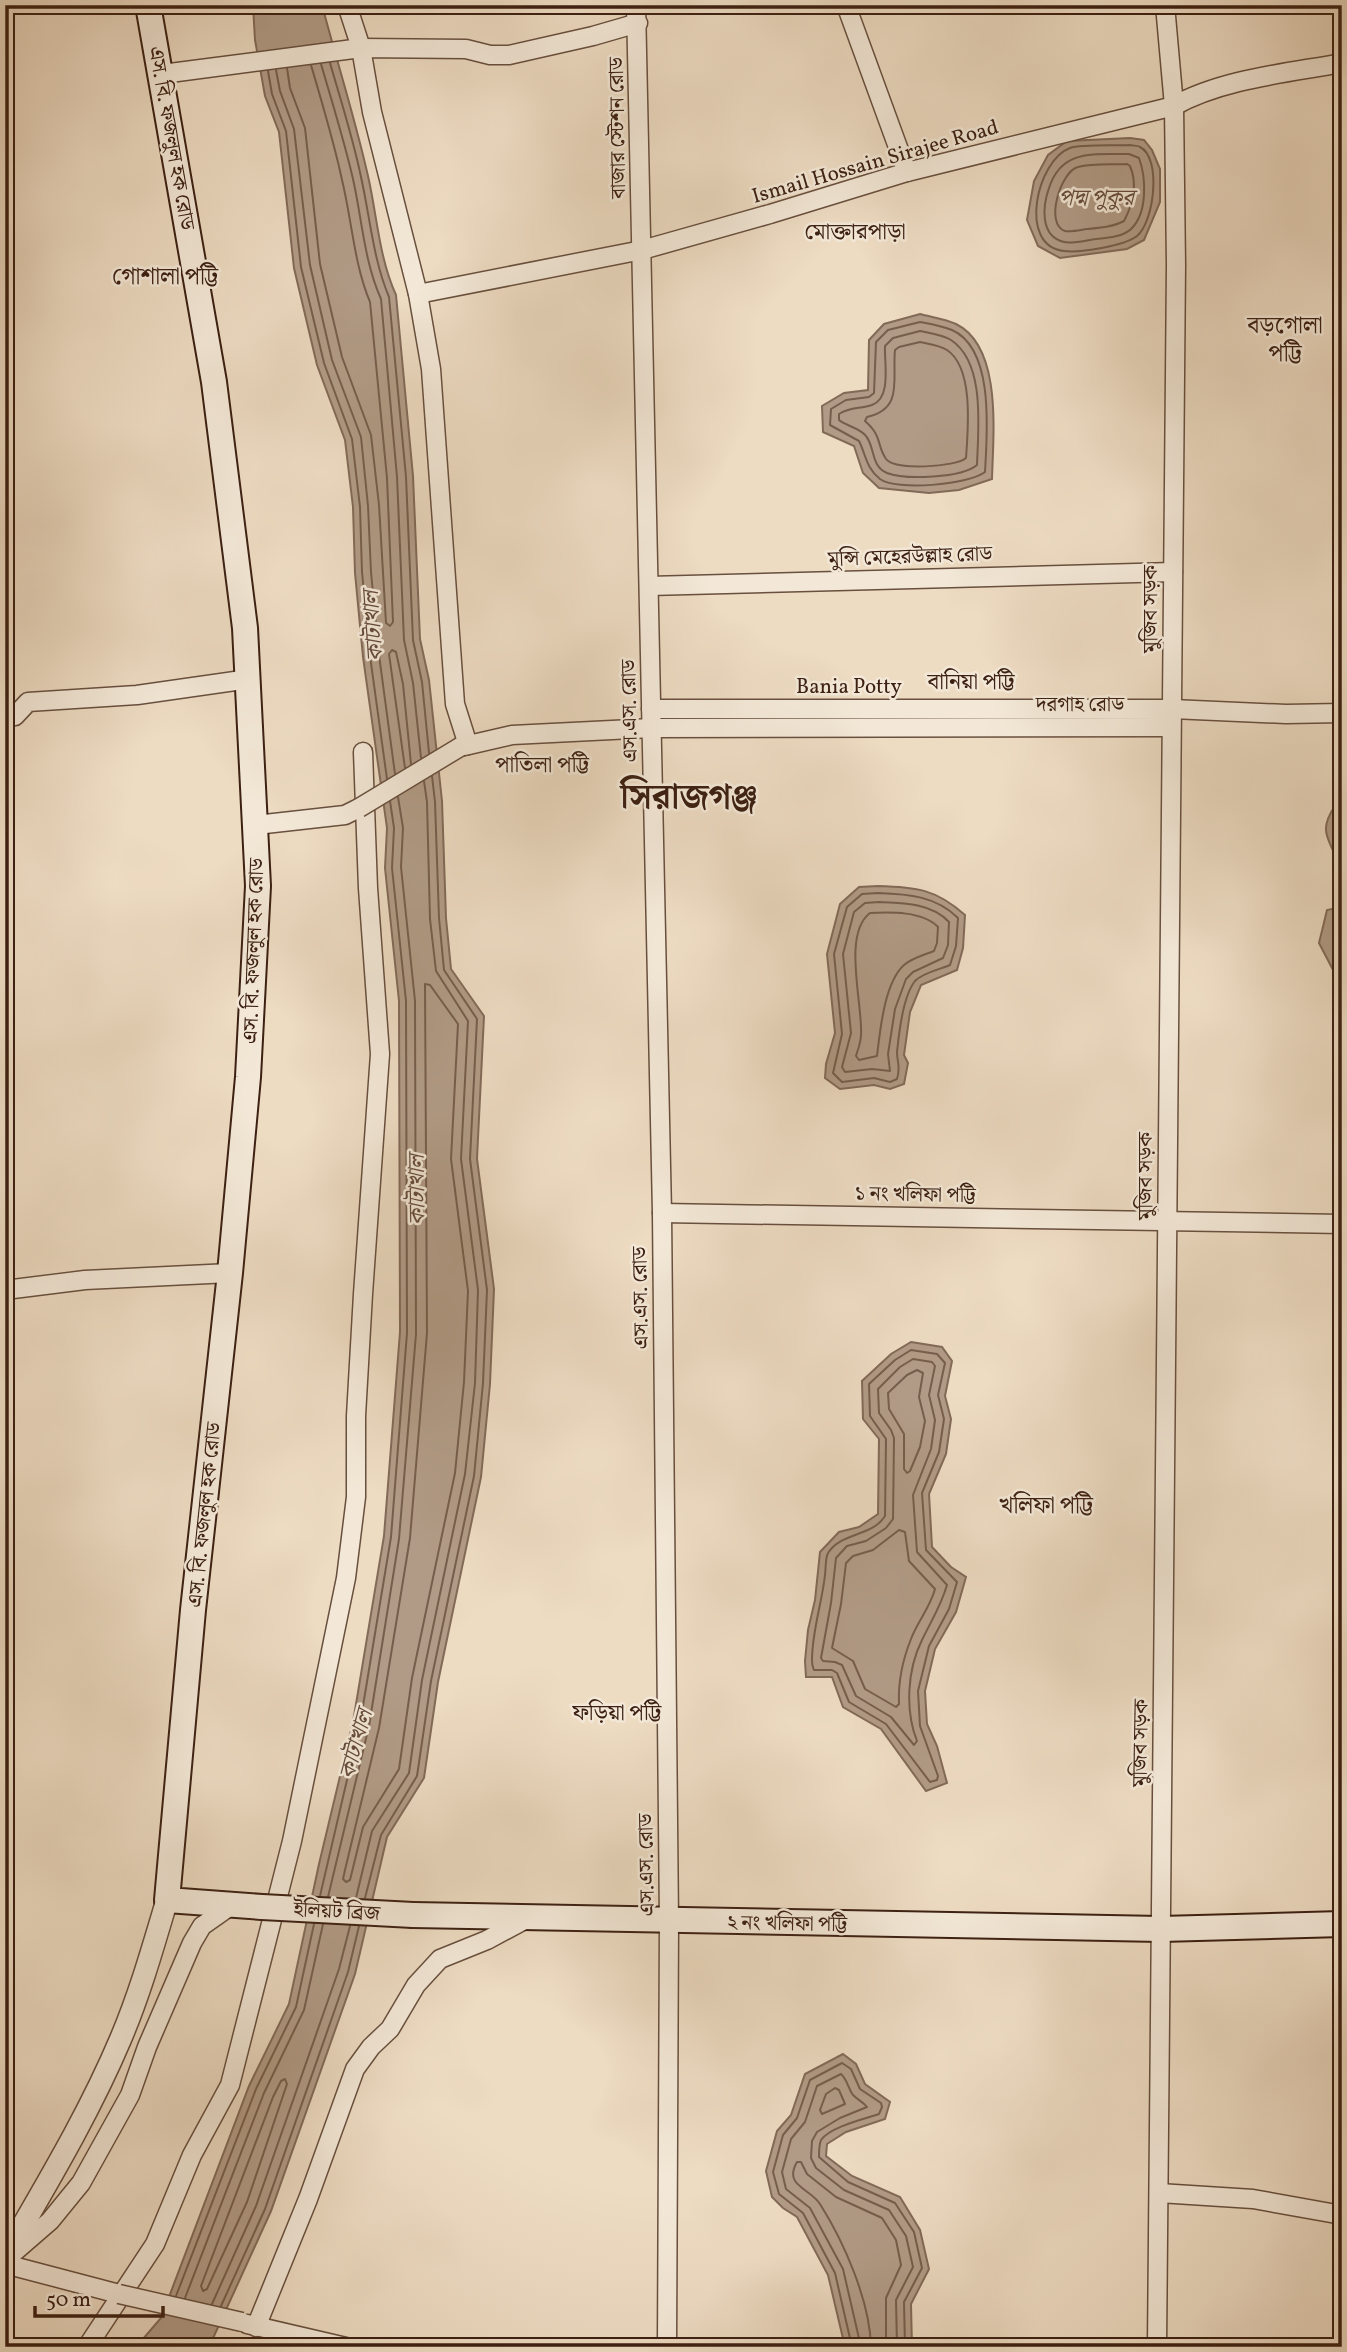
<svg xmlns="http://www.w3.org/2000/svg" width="1347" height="2352" font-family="Vollkorn,'Noto Serif Bengali',serif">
  <rect width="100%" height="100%" fill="#eddbc2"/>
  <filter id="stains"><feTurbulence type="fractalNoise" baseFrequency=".00286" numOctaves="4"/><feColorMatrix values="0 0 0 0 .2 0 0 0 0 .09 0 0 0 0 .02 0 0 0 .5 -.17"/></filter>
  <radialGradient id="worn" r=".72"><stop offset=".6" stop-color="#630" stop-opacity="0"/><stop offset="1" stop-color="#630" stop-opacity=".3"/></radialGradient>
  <g fill="#b19b86" stroke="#826a58" stroke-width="2">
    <path d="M253 5H322C337 62 355 118 368 176 377 215 379 258 396 295L413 476 420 639 429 680 442 801 446 918 451 969 484 1016 477 1159 494 1289 490 1384 481 1477 438 1682 424 1778 387 1837 355 1974 271 2211 209 2347H136L161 2318 249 2086 289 2004 319 1864 353 1722 384 1536 400 1332 399 1001 385 868 387 828 363 657 355 573 353 507 345 440 317 365 294 268 279 132 265 96 255 40Z"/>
    <path d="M1130 138 1144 140 1152 150 1160 169V202L1144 240 1127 249 1060 258 1038 246 1027 220 1034 181 1048 155 1067 141Z"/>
    <path d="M920 314C931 317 946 319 956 324 1003 347 993 436 992 479L959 490 929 493 879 488 863 473 854 446 823 432 822 406 844 393 868 390 869 340 884 324Z"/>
    <path d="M1342 805V885C1341 878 1340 870 1338 863 1330 839 1317 832 1335 806Z"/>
    <path d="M878 886C916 887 936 889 965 915L963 948 957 970 921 985 910 1012 904 1055 908 1063 904 1084 890 1089 874 1085 840 1089 825 1078 826 1064 835 1033 827 954 840 904 859 887Z"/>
    <path d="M1342 907V987L1319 943 1327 910Z"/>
    <path d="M911 1342 942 1347 952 1361 945 1396 951 1419 946 1454 929 1494 932 1547 951 1567 966 1577 956 1612 935 1649 925 1691 927 1724 937 1746 947 1783 926 1791 881 1729 843 1707 832 1677H806L805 1661 808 1630 815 1600 820 1552 839 1532 859 1527 878 1514 879 1439 863 1419 862 1381 891 1354Z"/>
    <path d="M843 2054 856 2064 865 2084 890 2102 885 2119 846 2132 827 2144 826 2156 852 2176 900 2197 920 2230 929 2269 911 2304 912 2347H845L828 2275 797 2217 783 2208 772 2197 766 2171 777 2131 791 2115 805 2074Z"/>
  </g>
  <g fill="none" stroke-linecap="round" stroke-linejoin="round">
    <g stroke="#765e4c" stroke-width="2">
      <path d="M330 63C341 101 353 138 361 177 370 217 373 259 389 297L406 477 413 640 422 682 429 753"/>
      <path d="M321 64C332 102 344 140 353 179 362 219 364 261 381 299L397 477 404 640 413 683 421 758"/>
      <path d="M287 68 290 88 305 128 320 264 342 357 371 435 379 505 386 623 390 626 393 622 387 478 370 302C354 264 352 221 342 180 334 142 322 103 311 65"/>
      <path d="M276 70 280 91 294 129 310 265 332 360 361 437 368 506 371 572 379 655 395 774"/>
      <path d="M268 71 272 94 286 131 301 267 324 363 352 439 360 507 362 572 370 656 387 779"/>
      <path d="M1129 145C1130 145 1139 146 1140 147 1162 158 1154 222 1137 236 1124 246 1080 253 1064 251 1017 246 1037 160 1070 148 1082 144 1115 146 1129 145Z"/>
      <path d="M1129 154 1139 158C1146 177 1148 213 1131 229 1123 237 1106 238 1096 239 1087 240 1073 244 1064 242 1039 236 1043 205 1049 188 1062 148 1095 155 1129 154Z"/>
      <path d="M1127 164 1130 166C1138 185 1133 204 1124 221 1113 227 1099 228 1087 229 1080 230 1071 232 1065 231 1044 224 1061 171 1078 167 1093 163 1112 165 1127 164Z"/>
      <path d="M920 322C930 324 942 326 952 330 995 349 987 434 985 472 968 485 896 491 880 479 866 468 866 455 859 441L830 425 831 409 846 400 869 397 874 393 876 342 888 330Z"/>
      <path d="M920 331C930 333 943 335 951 340 986 363 978 430 977 465 962 478 905 480 887 473 871 467 875 447 866 436 860 428 846 426 839 420V414C850 407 860 409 872 405 892 398 884 362 885 346L893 338Z"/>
      <path d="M920 342C929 344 939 345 947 350 974 368 968 429 966 458 956 467 895 471 886 459 876 444 883 437 865 421L867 417C904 409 892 379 895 350L899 347Z"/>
      <path d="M405 768 389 654 392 650 396 652 403 684 411 764"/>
      <path d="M878 893C908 894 936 896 958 918L956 946 950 965C941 969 922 973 915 981 903 996 899 1033 897 1052 897 1062 901 1067 897 1079L890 1082 874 1078 842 1082 833 1073 842 1034 834 954 847 907 862 894Z"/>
      <path d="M879 902C903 903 932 903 949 922L948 945 943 958 913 972 906 979 895 1009 888 1054 890 1071 872 1069 845 1072 842 1067 851 1033 843 954 854 912 865 903Z"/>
      <path d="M870 913C890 912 923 911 938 927L937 943 934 951C924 955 912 958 904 965 884 983 880 1032 877 1056L859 1060 856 1056C858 1049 861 1042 861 1035 863 1004 842 934 870 913Z"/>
      <path d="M425 984 430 985 458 1024 451 1159 468 1291 464 1382 455 1473 412 1678 399 1769 363 1827 350 1880 346 1882 343 1879 345 1870 379 1728 410 1538 427 1333Z"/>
      <path d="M911 1350 937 1354 945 1363 938 1395 944 1419 939 1452 922 1493 926 1550 957 1582 949 1609 929 1646 918 1691 920 1726 938 1776 937 1780 930 1782 886 1724 849 1702 837 1673 832 1670H814C812 1665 812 1666 812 1660 812 1631 822 1603 825 1575 826 1568 825 1559 828 1553 841 1532 872 1537 885 1516L886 1439 870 1416 869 1384 895 1360Z"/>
      <path d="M913 1359 932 1362 935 1366 929 1395 935 1420 931 1449 913 1495 917 1552 947 1585C941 1606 931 1621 922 1640 907 1670 905 1711 917 1741L914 1745 891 1717 856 1696 842 1665 835 1662 823 1661 821 1658 831 1603 836 1558 847 1546 866 1541 886 1528 893 1519 894 1438 891 1430 879 1413 878 1389 900 1367Z"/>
      <path d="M917 1370 923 1373 919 1397 925 1421 920 1447 910 1471 907 1473 904 1469V1434L889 1409 888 1393 907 1375Z"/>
      <path d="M899 1530 905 1532 909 1561 935 1589C930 1608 917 1622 911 1639 903 1659 898 1683 899 1704L896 1707 865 1689 853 1661 832 1648 841 1604 846 1563 853 1556 873 1550Z"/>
      <path d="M320 1896 360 1724 391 1537 407 1333 406 1001 392 868 394 828 390 801"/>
      <path d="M328 1897 369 1726 399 1539 416 1334 415 1001 401 867 403 828 398 797"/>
      <path d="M356 1898 372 1831 409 1773 422 1680 465 1474 475 1383 478 1290 461 1159 468 1021 436 971 430 919 427 802 424 781"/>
      <path d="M365 1898 381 1835 417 1776 431 1681 474 1476 483 1383 487 1290 470 1159 477 1019 444 970 439 918 435 802 432 776"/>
      <path d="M285 2079 287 2084 247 2202 207 2289 203 2291 201 2286 273 2097 281 2081Z"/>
      <path d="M835 2088 839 2090 845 2104 822 2114 820 2110 826 2094Z"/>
      <path d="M176 2296 256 2089 296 2007 314 1924"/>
      <path d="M185 2298 264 2093 304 2010 323 1924"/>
      <path d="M212 2304 256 2206 339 1969 350 1926"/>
      <path d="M221 2306 265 2209 348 1972 359 1926"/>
      <path d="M852 2347 835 2273 803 2213 779 2194 773 2172 783 2135 797 2118 810 2080 842 2063 851 2069 860 2089 881 2103 882 2107 879 2114C864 2119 830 2127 821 2140 819 2145 819 2152 819 2157L848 2182 895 2203 914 2232 922 2268 904 2302 905 2347"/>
      <path d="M861 2347 843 2269 810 2208 786 2189 782 2172 791 2139 805 2122 817 2086 841 2074C847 2079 848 2088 853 2095 858 2100 863 2102 867 2107L840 2118 817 2132 812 2141 811 2158 816 2168 844 2190 889 2210 906 2236 913 2267 896 2300 897 2347"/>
      <path d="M871 2347C870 2301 844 2242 820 2204 810 2188 783 2186 797 2162H801L807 2174 836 2197 882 2218 896 2240 901 2265 886 2298V2347"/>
    </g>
    <g stroke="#684f3e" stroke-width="21">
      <g id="minor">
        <path d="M347 5 361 48 372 112 418 294 431 369 455 704 468 745"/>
        <path d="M636 5 662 1213 669 1922 667 2347"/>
        <path d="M846 5 907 172"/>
        <path d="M162 74 361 48 466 49 490 55H509L593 36 638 23"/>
        <path d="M418 294 642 250 770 214 907 172 1174 106C1222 79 1288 73 1342 63"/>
        <path d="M649 586 1173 572"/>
        <path d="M651 709H1172L1286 714 1342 713"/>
        <path d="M5 717 15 716 28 702 137 695 249 679"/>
        <path d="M460 747 512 735 652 728 1171 727"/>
        <path d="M256 825 345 815 359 808"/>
        <path d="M662 1213 1342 1224"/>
        <path d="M5 1290 85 1280 230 1273"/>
        <path d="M1159 2193 1253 2199 1342 2215"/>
        <path d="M5 2260 50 2221 81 2183 130 2095 147 2047 192 1943 202 1926 232 1905"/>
        <path d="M5 2264 119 2294"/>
        <path d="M247 2324 346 2347"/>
        <path d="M256 2327 308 2199 355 2069 371 2047 390 2029 416 1985 440 1959 487 1940 528 1918"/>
        <path d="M87 2347 155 2244 192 2155 230 2085 292 1841 346 1578 356 1497V1416L363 1294 380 1054 368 888 363 752"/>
        <path d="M1157 2347 1176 265 1174 106 1165 5"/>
      </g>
    </g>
    <g stroke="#684f3e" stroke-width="24">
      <path id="tertiary" d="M5 2256C46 2185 89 2114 121 2038 140 1993 153 1947 167 1900"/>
    </g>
    <g stroke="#3c2012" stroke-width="28">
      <g id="secondary">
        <path d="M148 5 214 382 245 628 258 886 248 1077 230 1273 193 1610 167 1900 262 1907"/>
        <path d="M413 1915 1161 1929 1342 1924"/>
      </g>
    </g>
    <use href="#minor" stroke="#f3e8d7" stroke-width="18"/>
    <use href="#tertiary" stroke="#f3e8d7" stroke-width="21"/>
    <use href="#secondary" stroke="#f3e8d7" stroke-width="24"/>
    <g stroke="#684f3e" stroke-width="21" stroke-linecap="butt">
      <g id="minor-bridge">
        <path d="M359 808 460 747"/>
        <path d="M119 2294 242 2322"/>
      </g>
    </g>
    <g stroke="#3c2012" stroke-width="28" stroke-linecap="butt">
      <path id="secondary-bridge" d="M262 1907 413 1915"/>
    </g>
    <use href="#minor-bridge" stroke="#f3e8d7" stroke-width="18"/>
    <use href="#secondary-bridge" stroke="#f3e8d7" stroke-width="24"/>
  </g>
  <g text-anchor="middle" stroke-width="5" stroke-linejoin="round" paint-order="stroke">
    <g font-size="21" fill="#3c2012" stroke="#f3e8d7">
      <text transform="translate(617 128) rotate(-91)" y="7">বাজার স্টেশন রোড</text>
      <text transform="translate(172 138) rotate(80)" y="7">এস. বি. ফজলুল হক রোড</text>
      <text transform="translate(875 161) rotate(-16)" y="7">Ismail Hossain Sirajee Road</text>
      <text transform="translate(910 556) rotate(-2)" y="7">মুন্সি মেহেরউল্লাহ রোড</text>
      <text transform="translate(1150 609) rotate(-90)" y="7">মুজিব সড়ক</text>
      <text x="849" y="693">Bania Potty</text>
      <text x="1080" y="711">দরগাহ রোড</text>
      <text transform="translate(629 711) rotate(-91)" y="7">এস.এস. রোড</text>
      <text transform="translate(253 951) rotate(-88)" y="7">এস. বি. ফজলুল হক রোড</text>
      <text transform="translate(1145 1176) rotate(-90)" y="7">মুজিব সড়ক</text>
      <text transform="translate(915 1194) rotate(1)" y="7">১ নং খলিফা পট্টি</text>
      <text transform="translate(640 1298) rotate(-91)" y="7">এস.এস. রোড</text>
      <text transform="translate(204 1515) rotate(-84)" y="7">এস. বি. ফজলুল হক রোড</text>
      <text transform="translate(1140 1743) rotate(-89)" y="7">মুজিব সড়ক</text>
      <text transform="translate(646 1865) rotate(-91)" y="7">এস.এস. রোড</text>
      <text transform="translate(337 1911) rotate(3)" y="7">ইলিয়ট ব্রিজ</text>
      <text transform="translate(787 1923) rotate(1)" y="7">২ নং খলিফা পট্টি</text>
    </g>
    <g font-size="23" font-style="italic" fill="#654b3b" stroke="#f3e8d7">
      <text x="1096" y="205">পদ্ম পুকুর</text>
      <text transform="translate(372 626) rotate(-94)" y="8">কাটাখাল</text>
      <text transform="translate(416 1190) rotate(-91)" y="8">কাটাখাল</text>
      <text transform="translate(355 1744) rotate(-75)" y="8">কাটাখাল</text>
    </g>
    <g font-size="23" fill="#3c2012" stroke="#f3e8d7">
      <text x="855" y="239">মোক্তারপাড়া</text>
      <text x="971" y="689">বানিয়া পট্টি</text>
      <text x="542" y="772">পাতিলা পট্টি</text>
      <text x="617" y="1720">ফড়িয়া পট্টি</text>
    </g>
    <g font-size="24" fill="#3c2012" stroke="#f3e8d7">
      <text x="165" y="284">গোশালা পট্টি</text>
      <text x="1285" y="333">বড়গোলা<tspan x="1285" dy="28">পট্টি</tspan></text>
      <text x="1046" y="1513">খলিফা পট্টি</text>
    </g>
    <g font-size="35" font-weight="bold" fill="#3c2012" stroke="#f3e8d7">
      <text x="689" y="808">সিরাজগঞ্জ</text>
    </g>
  </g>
  <rect width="1347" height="2352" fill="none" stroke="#eddbc2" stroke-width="28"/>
  <rect x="7" y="7" width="1333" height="2338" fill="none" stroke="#3c2012" stroke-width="3.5"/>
  <rect x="14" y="14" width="1319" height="2324" fill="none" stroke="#3c2012" stroke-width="2"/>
  <path d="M35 2306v10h128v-10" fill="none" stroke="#3c2012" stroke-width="3.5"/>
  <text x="46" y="2306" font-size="21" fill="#3c2012" stroke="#f3e8d7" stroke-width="5" paint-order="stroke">50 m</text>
  <rect width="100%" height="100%" filter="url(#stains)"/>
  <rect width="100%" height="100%" fill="url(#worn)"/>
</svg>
